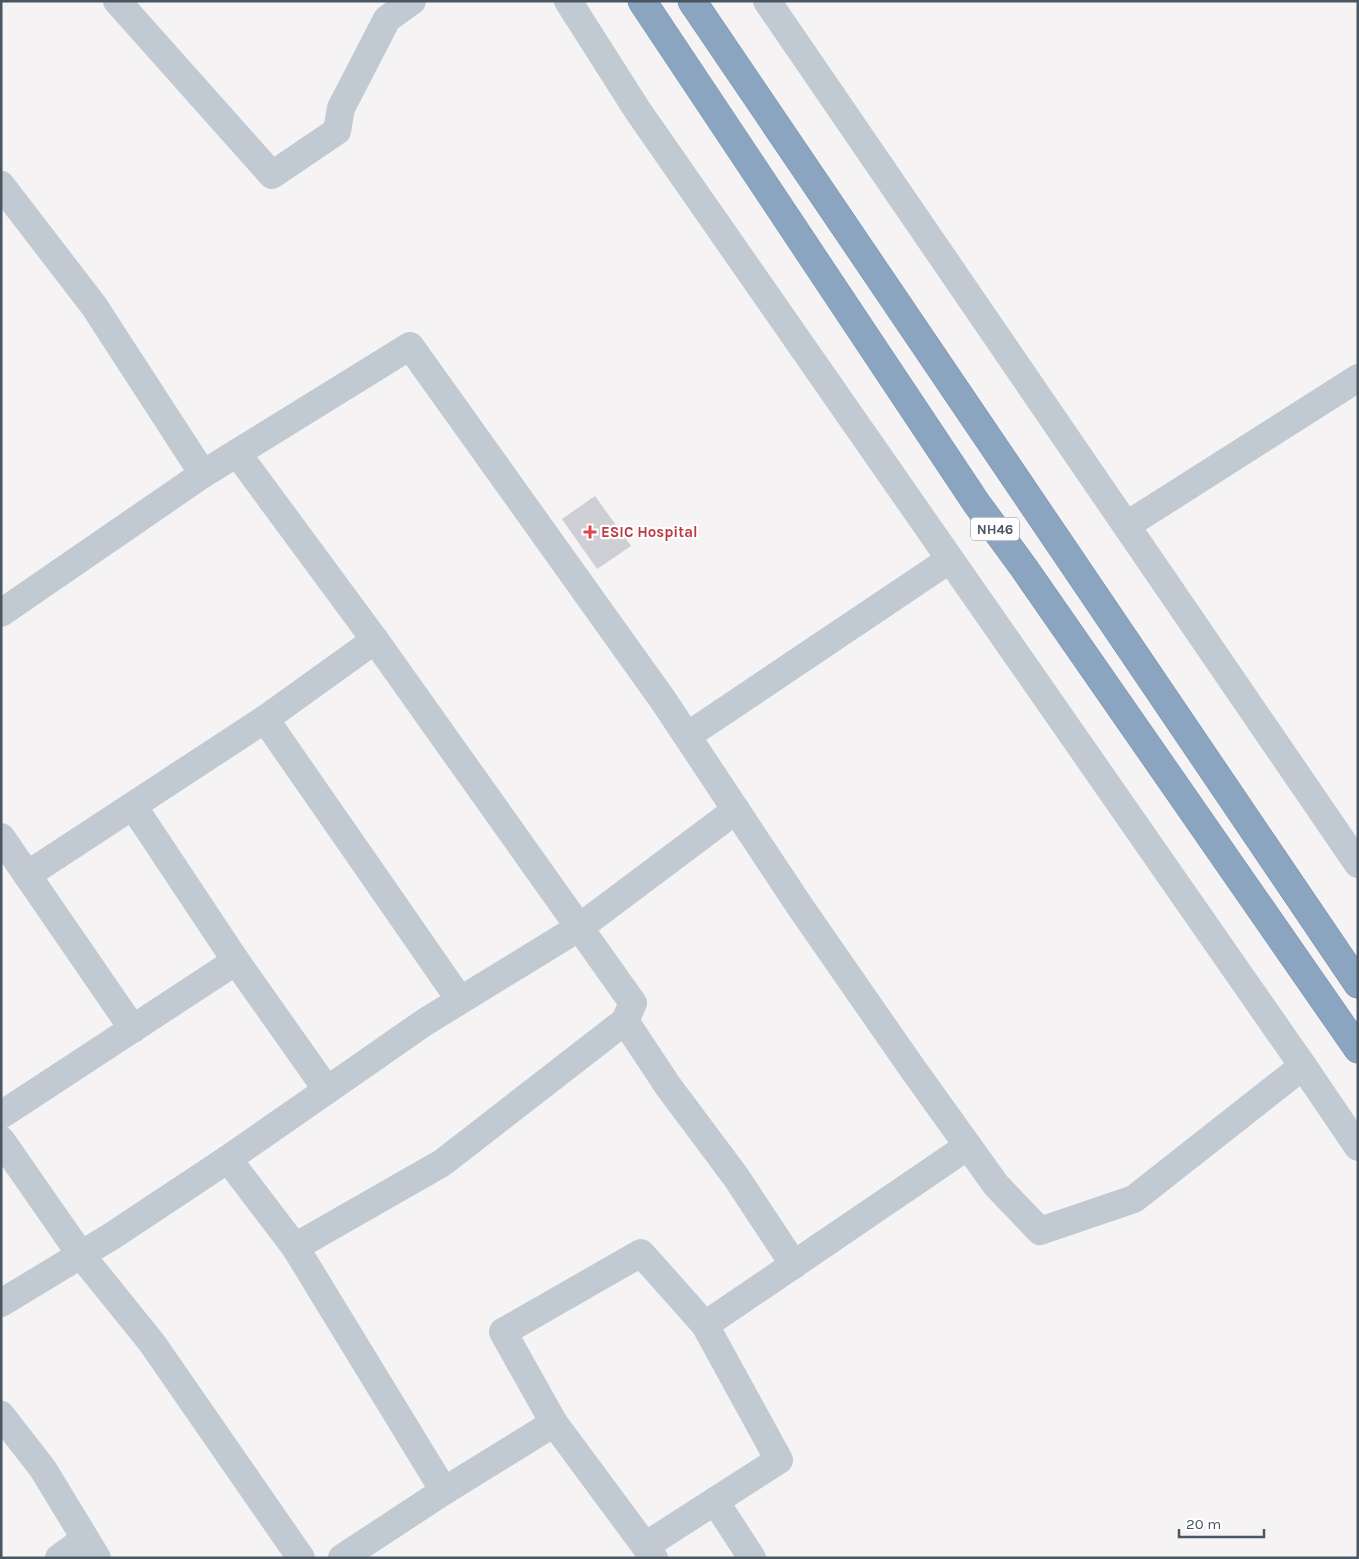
<svg xmlns="http://www.w3.org/2000/svg" width="1359" height="1559" font-family="Karla,sans-serif">
  <rect width="100%" height="100%" fill="#f5f3f3"/>
  <path fill="#cdcfd5" d="M595 496 631 546 597 569 562 519Z"/>
  <g fill="none" stroke-linecap="round" stroke-linejoin="round">
    <g stroke="#7690ad" stroke-width="29">
      <g id="highway">
        <path d="M642 1 977 504 1024 568 1358 1049"/>
        <path d="M692 1 1358 984"/>
      </g>
    </g>
    <g stroke="#c1cad2" stroke-width="28">
      <path d="M117 1 272 175 337 131 341 108 387 19 412 1"/>
      <path d="M568 1 638 111 1303 1066 1358 1147"/>
      <path d="M767 1 1358 864"/>
      <path d="M1 185 94 306 203 474 1 613"/>
      <path d="M237 453 375 640 633 1003 625 1021 668 1086 736 1177 794 1265"/>
      <path d="M203 474 410 346 663 700 801 908 910 1065 996 1185 1040 1231 1134 1199 1303 1066"/>
      <path d="M1127 525 1358 378"/>
      <path d="M265 719 460 1000"/>
      <path d="M687 736 949 560"/>
      <path d="M133 806 236 961 327 1090"/>
      <path d="M1 837 133 1029"/>
      <path d="M27 875 265 719 375 640"/>
      <path d="M1 1115 236 961"/>
      <path d="M1 1140 81 1255 152 1343 301 1558"/>
      <path d="M228 1159 295 1247 442 1163 625 1021"/>
      <path d="M295 1247 444 1491"/>
      <path d="M1 1303 112 1236 228 1159 425 1022 580 927 736 810"/>
      <path d="M1 1415 43 1469 97 1558"/>
      <path d="M554 1423 503 1332 641 1253 705 1325"/>
      <path d="M715 1501 752 1558"/>
      <path d="M645 1546 779 1460 705 1325 968 1146"/>
      <path d="M59 1558 85 1539"/>
      <path d="M342 1558 444 1491 554 1423 654 1558"/>
    </g>
    <use href="#highway" stroke="#8ba5c1" stroke-width="28"/>
  </g>
  <path fill="#e0444e" stroke="#fff" stroke-width="2" d="M587.5 524.5h5v5h5v5h-5v5h-5v-5h-5v-5h5z"/>
  <g text-anchor="middle" stroke-width="4.5" stroke-linejoin="round" paint-order="stroke">
    <rect fill="#fff" stroke="#808990" stroke-width="1" x="971" y="517.5" width="48" height="23" rx="4"/>
    <g font-size="14" font-weight="bold" fill="#4a5661">
      <text x="995" y="534">NH46</text>
    </g>
    <g font-size="15" font-weight="bold" fill="#be3a42" stroke="#fff" text-anchor="start">
      <text x="601" y="537">ESIC Hospital</text>
    </g>
  </g>
  <rect width="1359" height="1559" fill="none" stroke="#4a5661" stroke-width="5"/>
  <path d="M1179 1529v8h85v-8" fill="none" stroke="#4a5661" stroke-width="2.5"/>
  <text x="1186" y="1529" font-size="15" fill="#4a5661" stroke="#ffffff" stroke-width="4" paint-order="stroke">20 m</text>
</svg>
